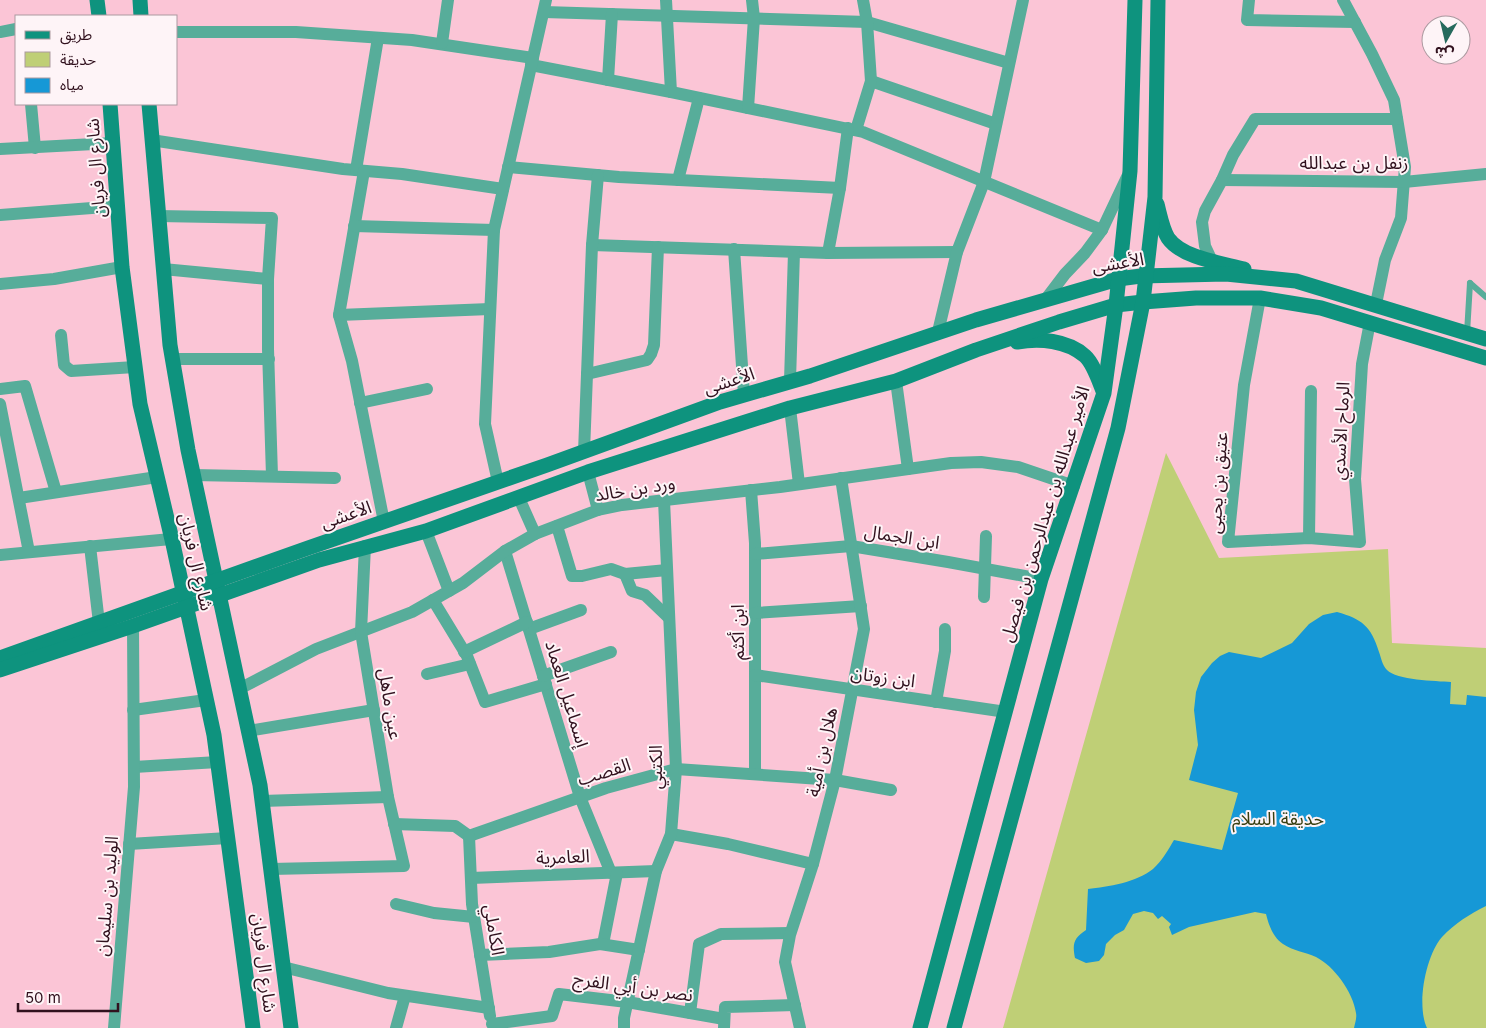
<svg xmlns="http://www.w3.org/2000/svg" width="1486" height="1028" font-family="Inter,'Noto Sans Arabic',sans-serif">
  <rect width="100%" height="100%" fill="#fbc5d6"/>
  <path fill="#bfcf76" d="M1166 453 1219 558 1388 549 1392 643 1486 648V1028H1003Z"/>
  <path fill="#1698d6" d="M1337 612C1362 619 1371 626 1379 652 1381 657 1382 665 1387 670 1396 680 1436 681 1451 682L1450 704 1466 705 1467 695 1486 697V906C1470 914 1455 923 1442 937 1426 955 1416 1005 1427 1028H1354C1355 1023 1357 1018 1356 1013 1353 992 1334 966 1316 957 1305 952 1293 951 1283 944 1273 937 1269 926 1266 914L1255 912 1189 927 1172 935 1169 927 1171 924 1162 916 1158 919 1153 913 1144 911 1133 914 1124 930 1115 935 1106 944 1104 955 1099 961 1086 963 1075 958C1072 943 1074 938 1086 930L1088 889C1108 887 1137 882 1153 869 1162 861 1168 850 1174 840L1222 850 1238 793 1189 780 1198 745 1194 710 1196 692 1201 677 1212 663 1220 656 1229 652 1261 658 1292 643 1309 624 1323 615Z"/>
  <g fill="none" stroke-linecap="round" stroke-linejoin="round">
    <g stroke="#57ad9a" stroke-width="6">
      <path d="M1470 283 1486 297"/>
      <path d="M1467 333 1470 283"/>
    </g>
    <g stroke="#57ad9a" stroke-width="12">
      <path d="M666 0 671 92"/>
      <path d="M1249 0 1247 20 1355 22"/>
      <path d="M1343 0 1372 54 1394 100 1405 167 1401 218 1385 260 1376 304"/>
      <path d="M544 12 867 22 1009 63"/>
      <path d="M0 32 16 29"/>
      <path d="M176 32H296L412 40 533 58"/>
      <path d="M442 43 448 0"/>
      <path d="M531 65 671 92 863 132 1102 230"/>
      <path d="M608 80 612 14"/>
      <path d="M871 81 996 124"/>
      <path d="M31 104 35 148"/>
      <path d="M748 108 754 18 752 0"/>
      <path d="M856 130 871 81 867 22 863 0"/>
      <path d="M151 140 343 169 402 174 503 189"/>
      <path d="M0 149 113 143"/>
      <path d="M508 167 619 177 840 188"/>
      <path d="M356 170 378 38"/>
      <path d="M364 171 339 315 352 361 384 522"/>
      <path d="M678 180 699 98"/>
      <path d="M1222 180 1404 182 1486 174"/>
      <path d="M0 215 118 206"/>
      <path d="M158 216 272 218 268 279V349L272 476"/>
      <path d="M354 226 494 230"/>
      <path d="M592 245 828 253 957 252"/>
      <path d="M734 249 744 395"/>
      <path d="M828 253 840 188 848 128"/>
      <path d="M1217 266 1212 261 1205 246 1202 222 1205 211 1222 180 1233 155 1255 119H1397"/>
      <path d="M163 269 268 279"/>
      <path d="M0 284 54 279 122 267"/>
      <path d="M1260 298 1244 385 1228 542 1309 538 1360 542 1355 479 1362 364 1370 322"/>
      <path d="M1046 299 1065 274 1085 253 1102 230 1127 177"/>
      <path d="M339 315 490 309"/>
      <path d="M938 332 957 252 984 182 1023 0"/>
      <path d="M61 335 64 365 71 371 135 367"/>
      <path d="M172 359H269"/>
      <path d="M587 374 647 360 651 354 654 345 658 247"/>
      <path d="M790 381 794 252"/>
      <path d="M896 381 908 469"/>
      <path d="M0 389 25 386 56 492"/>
      <path d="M360 403 427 389"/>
      <path d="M0 404 29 552"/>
      <path d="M790 408 799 484"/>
      <path d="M584 452 592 245 598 175"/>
      <path d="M588 472 598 510"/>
      <path d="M193 475 335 478"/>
      <path d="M498 482 485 424 494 230 546 0"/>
      <path d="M751 490 755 543V774"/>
      <path d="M19 498 157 477"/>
      <path d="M519 498 535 534"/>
      <path d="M557 526 572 576H582L611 569 625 574 667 570"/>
      <path d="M426 531 449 591"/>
      <path d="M1309 538 1311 391"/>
      <path d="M90 546 99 623"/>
      <path d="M505 551 580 797 611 873"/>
      <path d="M755 554 851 546 948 562 1041 579"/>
      <path d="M0 555 171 539"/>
      <path d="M625 574 632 591 645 595 669 618"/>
      <path d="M984 597 986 536"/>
      <path d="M433 600 467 656 485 702 546 684"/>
      <path d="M755 613 861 606"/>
      <path d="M529 629 581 610"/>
      <path d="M464 652 527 622"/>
      <path d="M427 674 470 664"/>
      <path d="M755 675 1006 712"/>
      <path d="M543 676 611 652"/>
      <path d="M239 689 316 649 412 612 463 583 505 551 535 534 598 510 622 505 780 487 951 463 981 462 1018 467 1074 486"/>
      <path d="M936 702 945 651V629"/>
      <path d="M133 710 206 700"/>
      <path d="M248 731 374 710"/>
      <path d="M134 767 218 762"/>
      <path d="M262 801 388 797"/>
      <path d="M394 824 455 826 469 836 606 788 676 769 835 780 891 790"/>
      <path d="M671 834 728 844 813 864"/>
      <path d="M469 836 472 904 490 1016"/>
      <path d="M129 844 228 838"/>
      <path d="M271 869 404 866 388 797 361 632 365 546"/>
      <path d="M471 878 656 871"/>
      <path d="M396 904 434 913 474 917"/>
      <path d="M603 944 617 873"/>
      <path d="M480 955 549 952 600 944 639 950"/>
      <path d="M283 967 388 993 489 1008"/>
      <path d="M690 1013 699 944 721 934 790 933"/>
      <path d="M492 1024 552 1016 559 994 627 1002 724 1019"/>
      <path d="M114 1028 134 787 133 626"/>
      <path d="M396 1028 405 996"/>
      <path d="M624 1028V1018L656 871 671 834 676 769 664 500"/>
      <path d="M724 1028 725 1007 795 1005"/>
      <path d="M800 1028 785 962 790 935 813 864 835 780 864 629 841 478"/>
    </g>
    <g stroke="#0e937e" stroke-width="15">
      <path d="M97 0 99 16"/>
      <path d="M140 0 141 16"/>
      <path d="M110 104 122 267 140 404 173 544 214 735 253 1028"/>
      <path d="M149 104 170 345 188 450 260 785 291 1028"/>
      <path d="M1157 204C1160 215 1162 228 1168 238 1182 258 1221 263 1244 269"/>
      <path d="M1017 342C1039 338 1067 340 1085 356 1093 363 1099 381 1103 391"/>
      <path d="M0 658 308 548 547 465 720 402 810 376 976 320 1118 279 1141 276 1226 274 1296 281 1486 339"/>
      <path d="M0 670 133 626 319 560 426 531 588 472 790 408 896 381 976 350 1059 322 1116 305 1143 302 1196 298H1260L1321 308 1486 358"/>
      <path d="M920 1028 1041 579 1104 393 1116 305 1130 171 1135 0"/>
      <path d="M954 1028 1118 428 1143 302 1155 197 1158 0"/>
    </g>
  </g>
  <g text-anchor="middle" stroke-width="4" stroke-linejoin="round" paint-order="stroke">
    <g font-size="18" fill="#31111e" stroke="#fef4f7">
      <text x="1354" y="169">زنفل بن عبدالله</text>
      <text transform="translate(96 168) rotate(-94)" y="6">شارع ال فريان</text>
      <text transform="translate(1118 263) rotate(-9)" y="6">الأعشى</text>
      <text transform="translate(729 381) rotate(-18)" y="6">الأعشى</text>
      <text transform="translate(1341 431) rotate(-87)" y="6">الرماح الأسدي</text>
      <text transform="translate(1218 483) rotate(-86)" y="6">عتيق بن يحيى</text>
      <text transform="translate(635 489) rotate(-9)" y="6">ورد بن خالد</text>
      <text transform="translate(1045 514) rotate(-73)" y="6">الأمير عبدالله بن عبدالرحمن بن فيصل</text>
      <text transform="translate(346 515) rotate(-19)" y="6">الأعشى</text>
      <text transform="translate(902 537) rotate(9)" y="6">ابن الجمال</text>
      <text transform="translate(196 562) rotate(77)" y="6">شارع ال فريان</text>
      <text transform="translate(738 632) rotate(-90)" y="6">ابن أكثم</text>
      <text transform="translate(883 677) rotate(8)" y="6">ابن زوتان</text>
      <text transform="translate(567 694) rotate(73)" y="6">إسماعيل العماد</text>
      <text transform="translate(390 704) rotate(81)" y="6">عين ماهل</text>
      <text transform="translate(822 752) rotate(-78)" y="6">هلال بن أمية</text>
      <text transform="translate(656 767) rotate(-90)" y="6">الكتبي</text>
      <text transform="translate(604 772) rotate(-17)" y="6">القصب</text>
      <text transform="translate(563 857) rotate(-2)" y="6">العامرية</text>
      <text transform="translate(107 896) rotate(-85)" y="6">الوليد بن سليمان</text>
      <text transform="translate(494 930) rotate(81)" y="6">الكاملي</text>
      <text transform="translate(264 963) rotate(83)" y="6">شارع ال فريان</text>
      <text transform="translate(633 987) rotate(8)" y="6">نصر بن أبي الفرج</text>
    </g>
    <g font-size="18" fill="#383f11" stroke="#fef4f7">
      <text x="1278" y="825">حديقة السلام</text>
    </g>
  </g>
  <rect x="15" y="15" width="162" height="90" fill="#fef4f7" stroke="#ac99a0"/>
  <rect x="25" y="31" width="25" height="8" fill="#0e937e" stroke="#ac99a0"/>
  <text x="60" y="40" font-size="15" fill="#31111e">طريق</text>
  <rect x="25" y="52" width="25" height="15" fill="#bfcf76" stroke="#ac99a0"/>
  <text x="60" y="65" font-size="15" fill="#31111e">حديقة</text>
  <rect x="25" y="78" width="25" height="15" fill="#1698d6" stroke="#ac99a0"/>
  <text x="60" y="90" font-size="15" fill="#31111e">مياه</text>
  <g transform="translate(1446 40) rotate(188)"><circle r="24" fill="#fef4f7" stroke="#ac99a0"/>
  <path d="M0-4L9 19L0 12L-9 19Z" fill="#266a5d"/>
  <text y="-8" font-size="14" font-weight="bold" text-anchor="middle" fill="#31111e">ش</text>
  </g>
  <path d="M18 1003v8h100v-8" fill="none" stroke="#31111e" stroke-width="2.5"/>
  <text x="25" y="1003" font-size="15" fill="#31111e" stroke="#fef4f7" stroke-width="4" paint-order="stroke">50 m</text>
</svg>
